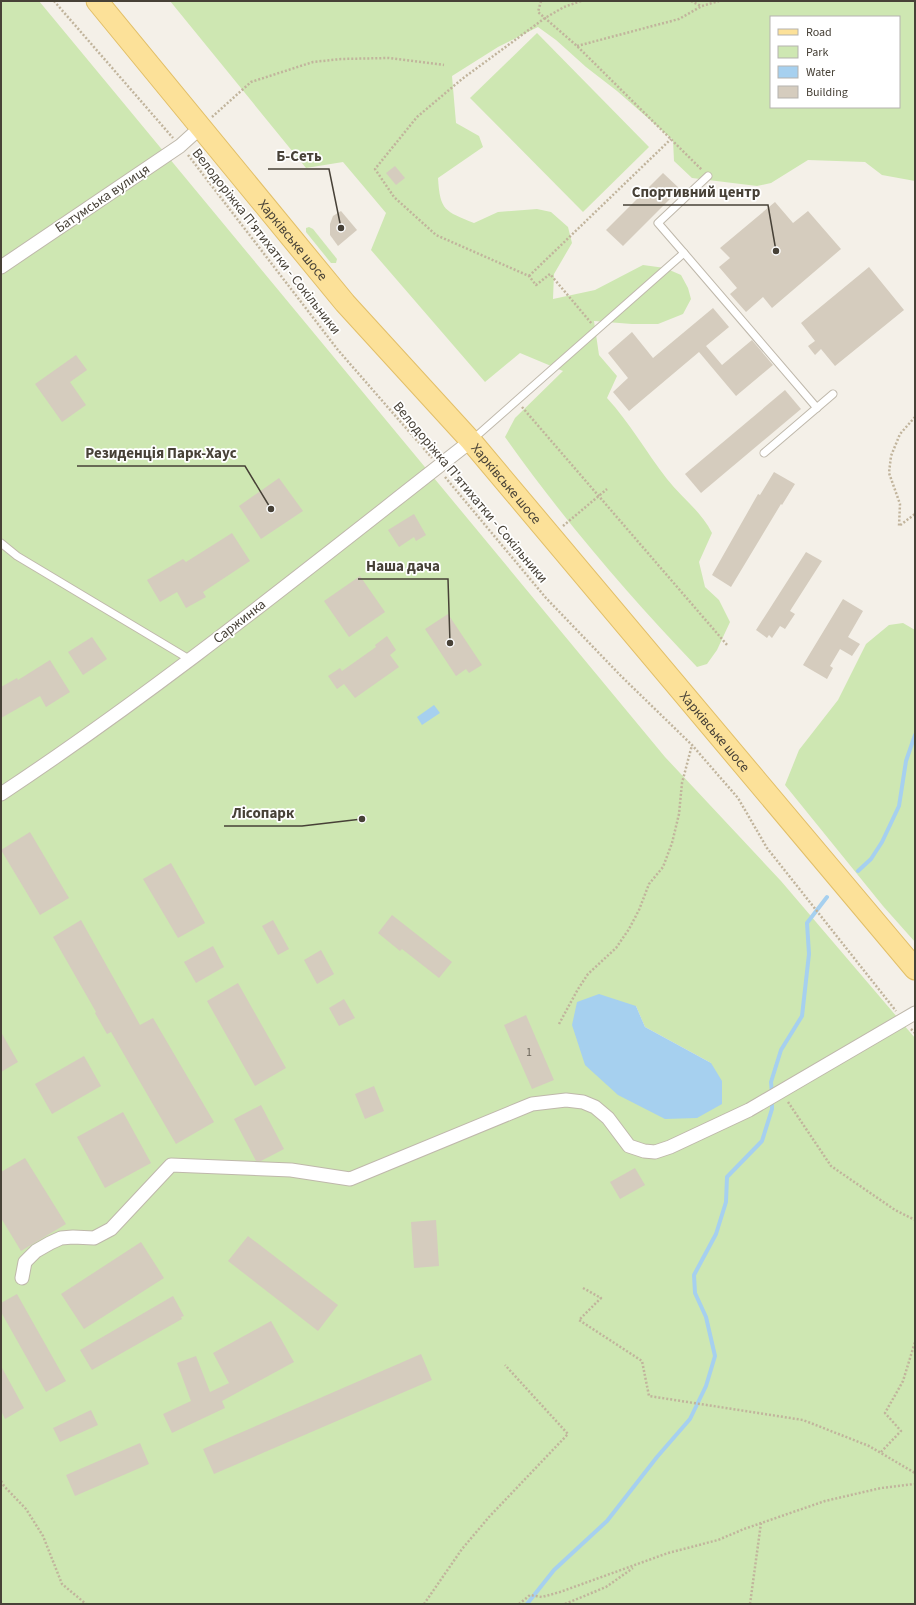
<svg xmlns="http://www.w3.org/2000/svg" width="916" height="1605" font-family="'Source Sans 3',sans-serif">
  <rect width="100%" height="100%" fill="#f4f0e8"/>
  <g fill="#cee7b2" fill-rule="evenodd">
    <path d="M1 1H39L665 757 781 881 915 1038V1604H1ZM636 1006 645 1027 711 1063 572 1025Z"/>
    <path d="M170 1H915V181L882 175 865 162 808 160 771 183 757 186 692 178 674 161 673 140 617 91 586 67 556 40 538 27 498 47 452 76 456 123 479 136 483 147 438 178C440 211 445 211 474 223L498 212 537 209 551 212 568 227 572 243 554 274 553 299 595 290 643 265 665 268 681 275 688 288 691 299 683 314 658 324H632L594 321 599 355 617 376 607 398C630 423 646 452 667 479 682 498 701 511 712 533L699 562 705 587 719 600 730 622 717 650 707 664 697 667C628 595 563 519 505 437L515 418 563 371 520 353 485 382 371 250 386 213 343 162 306 168ZM771 17H899V107H771Z"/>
    <path d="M537 33 649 147 583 212 470 98Z"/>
    <path d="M309 227 313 229 337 259 336 263H331L306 232V228Z"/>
    <path d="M903 623 915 630V942L883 906 785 785 799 750 838 700 866 644 889 625Z"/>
  </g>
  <g fill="#a6d0ef">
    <path d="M434 705 440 713 422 725 417 717Z"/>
    <path d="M599 994 636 1006 645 1027 711 1063 722 1081V1104L697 1118 665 1119 618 1095 585 1065 572 1025 577 1002Z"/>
  </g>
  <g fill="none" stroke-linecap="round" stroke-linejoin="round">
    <g stroke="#a6d0ef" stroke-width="4">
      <path d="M858 871 871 859 882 842 899 806 906 761 915 735"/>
      <path d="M772 1094 771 1082 781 1050 802 1016 809 954 807 923 827 897"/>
      <path d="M527 1604 554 1570 607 1521 657 1457 690 1419 706 1386 715 1356 706 1317 695 1293 694 1275 716 1234 726 1202 727 1177 762 1141 772 1109V1101"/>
    </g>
  </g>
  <g fill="#d5ccbe">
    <path d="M395 166 405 178 396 185 386 173Z"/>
    <path d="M663 173 680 189 623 246 606 230Z"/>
    <path d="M775 202 793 223 808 211 841 249 772 308 763 297 746 312 730 294 737 288 719 267 730 258 720 248Z"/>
    <path d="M341 211 357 230 338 246 330 235V224L333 216Z"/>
    <path d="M869 267 904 310 835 366 821 349 815 355 811 350 808 346 815 341 801 323Z"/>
    <path d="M713 308 729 327 706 346 722 365 752 340 773 365 736 396 699 352 629 411 613 392 628 378 608 353 632 332 653 358Z"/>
    <path d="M76 355 87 370 70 382 86 405 62 422 35 384Z"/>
    <path d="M785 390 801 409 701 493 685 474Z"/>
    <path d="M774 472 795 484 782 505 781 504 731 587 712 575 758 494 760 495Z"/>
    <path d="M279 478 303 511 261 539 239 506Z"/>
    <path d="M414 514 426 535 416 541 414 537 399 547 388 530Z"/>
    <path d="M232 533 250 561 203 592 206 597 186 608 177 592 160 602 147 580 183 559 186 562Z"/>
    <path d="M806 552 822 561 790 611 795 614 785 629 780 626 772 638 769 635 767 638 756 630Z"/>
    <path d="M360 576 385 612 349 637 324 601Z"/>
    <path d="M843 599 863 611 848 637 860 644 852 656 840 649 830 666 833 668 827 679 803 665Z"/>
    <path d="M448 614 482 665 469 673 466 669 456 676 425 629Z"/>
    <path d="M387 636 396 650 390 655 399 667 355 698 344 684 337 689 328 676 340 668 342 671 376 647 375 645Z"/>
    <path d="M92 637 107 659 83 675 68 652Z"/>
    <path d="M50 660 70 692 46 707 40 696 1 718V687L17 678 18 680Z"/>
    <path d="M30 832 69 898 40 915 1 850Z"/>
    <path d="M171 863 205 923 178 938 143 879Z"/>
    <path d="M392 915 452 962 439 978 402 949 400 951 378 933Z"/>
    <path d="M81 920 140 1025 153 1018 214 1122 176 1144 111 1032 107 1034 95 1013 96 1012 53 937Z"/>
    <path d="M273 920 289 949 278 955 262 926Z"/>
    <path d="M213 946 224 967 196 983 184 962Z"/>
    <path d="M321 950 334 974 317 984 304 960Z"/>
    <path d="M238 983 286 1068 255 1086 207 1001Z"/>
    <path d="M344 999 355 1018 339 1026 329 1008Z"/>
    <path d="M526 1015 554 1080 532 1089 504 1025Z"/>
    <path d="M1 1032 18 1062 1 1072Z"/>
    <path d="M84 1056 101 1086 52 1114 35 1084Z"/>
    <path d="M374 1086 384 1111 365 1119 355 1094Z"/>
    <path d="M261 1105 284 1149 261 1161H256L234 1119Z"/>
    <path d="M123 1112 151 1163 105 1188 77 1137Z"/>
    <path d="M25 1158 66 1224 21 1251 1 1218V1172Z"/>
    <path d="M635 1168 645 1185 620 1199 610 1182Z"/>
    <path d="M436 1220 439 1266 414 1268 411 1222Z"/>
    <path d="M248 1236 338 1305 318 1331 228 1261Z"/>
    <path d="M141 1242 164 1278 84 1329 61 1294Z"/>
    <path d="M17 1294 66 1381 46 1392 1 1312V1303Z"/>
    <path d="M173 1296 184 1316 181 1317 182 1319 92 1370 80 1350Z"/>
    <path d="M271 1321 294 1362 222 1401 225 1408 172 1433 163 1414 191 1401 177 1363 196 1356 210 1392 229 1383 213 1353Z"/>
    <path d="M421 1354 432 1380 214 1474 203 1449Z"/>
    <path d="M1 1366 24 1408 5 1419 1 1411Z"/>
    <path d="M91 1410 98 1425 60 1442 53 1428Z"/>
    <path d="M140 1443 149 1464 75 1496 66 1475Z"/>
  </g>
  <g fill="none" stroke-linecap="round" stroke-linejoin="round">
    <g stroke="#bfb8ab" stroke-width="9">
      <g id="lane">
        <path d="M684 253 817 408"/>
        <path d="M472 440 684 253 658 223 708 176"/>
        <path d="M764 453 833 394"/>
        <path d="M1 543 17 556 189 659"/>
      </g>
    </g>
    <g stroke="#bfb8ab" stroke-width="15">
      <g id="street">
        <path d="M1 267 180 146 201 127"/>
        <path d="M1 794C164 686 317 561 471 441"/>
        <path d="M22 1278 25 1262 36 1251 50 1243 61 1238 73 1237 94 1238 111 1229 171 1165 291 1170 350 1179 532 1104 566 1100 583 1102 595 1107 608 1118 629 1146 644 1151 655 1152 670 1147 749 1110 915 1013"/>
      </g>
    </g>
    <g stroke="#e2bf68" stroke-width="23">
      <g id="primary">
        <path id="s1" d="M97 1 345 303 471 441 915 969"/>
      </g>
    </g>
    <g stroke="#c1b49c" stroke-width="2.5" stroke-dasharray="2 2" stroke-linecap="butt">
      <path d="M54 1 173 138"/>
      <path d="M541 1 538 12 577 46 702 170"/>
      <path d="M581 1 564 7 545 18 462 79 417 117 375 169 394 197 436 235 529 276 536 285 550 274 592 324"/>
      <path d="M691 1 701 6"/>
      <path d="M577 46 679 19 702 6 719 1"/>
      <path d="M212 117 251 82 313 62 341 59 389 58 444 65"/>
      <path d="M188 155 338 350 432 458"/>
      <path d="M529 276 671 139"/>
      <path d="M522 407 728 646"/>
      <path d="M915 417 900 434 891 456 889 473 900 504 899 526 915 514"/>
      <path d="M445 477 546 598 621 676 692 745 738 798 767 848 896 1011"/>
      <path d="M563 526 607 489"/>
      <path d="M559 1024 578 989 588 974 616 948 629 929 639 910 649 884 663 867 672 843 679 814 682 783 692 745"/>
      <path d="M911 1029 915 1033"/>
      <path d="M788 1102 831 1166 895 1210 915 1220"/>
      <path d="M583 1288 601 1298 579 1320 642 1361 649 1396 803 1420 869 1446 915 1473"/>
      <path d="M881 1452 901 1431 885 1413 903 1381 915 1342"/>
      <path d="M1 1481 4 1486 26 1509 43 1536 62 1584 86 1604"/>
      <path d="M424 1604 462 1549 489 1517 568 1434 505 1365"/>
      <path d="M519 1604 530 1595 542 1597 560 1592 668 1553 718 1540 744 1529 825 1501 881 1488 915 1484"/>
      <path d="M565 1604 606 1587 633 1568"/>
      <path d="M750 1604 761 1523"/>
    </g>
    <use href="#lane" stroke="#fff" stroke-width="7"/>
    <use href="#street" stroke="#fff" stroke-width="13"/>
    <use href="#primary" stroke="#fce199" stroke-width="21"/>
  </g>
  <g text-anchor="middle" stroke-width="3.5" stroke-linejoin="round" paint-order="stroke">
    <g font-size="12" fill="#6a6459">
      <text x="529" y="1056">1</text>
    </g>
    <g font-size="14" fill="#474137" stroke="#fff">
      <text transform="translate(102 198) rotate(-34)" y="5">Батумська вулиця</text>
      <text dy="5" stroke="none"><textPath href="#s1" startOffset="309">Харківське шосе</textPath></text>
      <text transform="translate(267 241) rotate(52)" y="5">Велодоріжка П'ятихатки - Сокільники</text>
      <text dy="5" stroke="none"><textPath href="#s1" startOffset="633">Харківське шосе</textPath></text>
      <text transform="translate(471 492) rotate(50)" y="5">Велодоріжка П'ятихатки - Сокільники</text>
      <text transform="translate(239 621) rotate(-38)" y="5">Саржинка</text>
      <text dy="5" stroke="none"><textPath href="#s1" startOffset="957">Харківське шосе</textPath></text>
    </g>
  </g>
  <path fill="none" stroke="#474137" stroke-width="1.5" d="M341 228L329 169H268M776 251L768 205H623M271 509L245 466H77M450 643L448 579H358M362 819L302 826H224"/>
  <g fill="#474137" stroke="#fff" stroke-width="1.5">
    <circle cx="341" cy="228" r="4"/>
    <circle cx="776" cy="251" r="4"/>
    <circle cx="271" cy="509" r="4"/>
    <circle cx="450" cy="643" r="4"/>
    <circle cx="362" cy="819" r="4"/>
  </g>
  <g font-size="15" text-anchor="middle" font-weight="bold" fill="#474137" stroke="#fff" stroke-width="3.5" stroke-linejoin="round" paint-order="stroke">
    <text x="299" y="161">Б-Сеть</text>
    <text x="696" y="197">Спортивний центр</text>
    <text x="161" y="458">Резиденція Парк-Хаус</text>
    <text x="403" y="571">Наша дача</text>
    <text x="263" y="818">Лісопарк</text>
  </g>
  <rect width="916" height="1605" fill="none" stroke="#474137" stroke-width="4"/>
  <rect x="770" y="16" width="130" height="92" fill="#ffffff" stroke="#b5b3af"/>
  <rect x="778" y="29" width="20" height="6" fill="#fce199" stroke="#b5b3af"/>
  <text x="806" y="36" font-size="12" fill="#474137">Road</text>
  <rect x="778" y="46" width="20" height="12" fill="#cee7b2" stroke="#b5b3af"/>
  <text x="806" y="56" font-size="12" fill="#474137">Park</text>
  <rect x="778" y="66" width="20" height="12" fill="#a6d0ef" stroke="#b5b3af"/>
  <text x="806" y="76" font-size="12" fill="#474137">Water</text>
  <rect x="778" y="86" width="20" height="12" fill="#d5ccbe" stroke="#b5b3af"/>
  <text x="806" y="96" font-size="12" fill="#474137">Building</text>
</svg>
